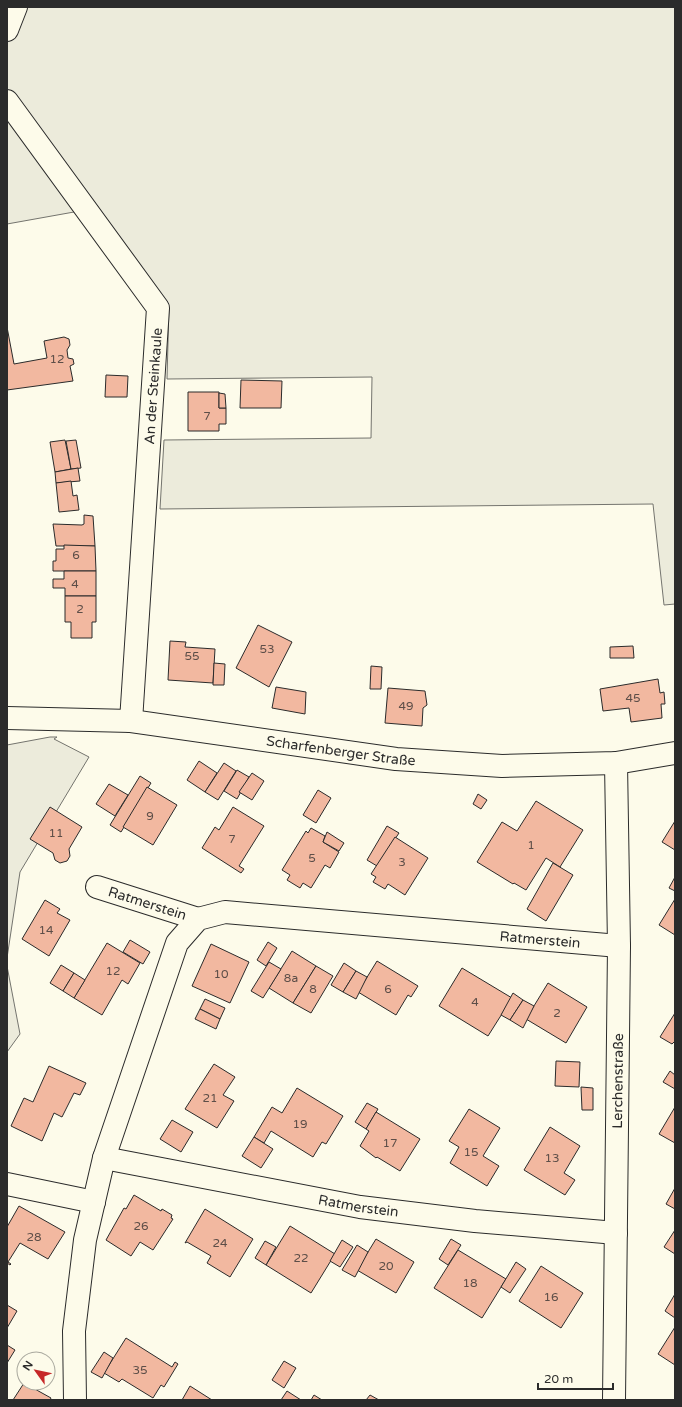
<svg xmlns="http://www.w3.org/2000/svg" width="682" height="1407" font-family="'Varela Round',sans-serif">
  <rect width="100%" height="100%" fill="#fdfbea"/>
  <g fill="#ecebdb" stroke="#74746e">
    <path d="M7 7H675V604L664 605 653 504 160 509 164 440 371 438 372 377 167 379 169 305 93 200 74 212 7 224Z"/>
    <path d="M50 737H57L54 739 89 757 20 872 7 958V745Z"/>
    <path d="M7 966 20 1034 7 1052Z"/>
  </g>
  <g fill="#f2b8a0" stroke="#2b2b2b">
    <path d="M7 327 14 364 47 358 44 341 64 337 69 339 70 345 67 350 68 358 73 359 74 364 70 366 73 381 7 390Z"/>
    <path d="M106 375 128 376 127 397H105Z"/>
    <path d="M241 380 282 381 281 408H240Z"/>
    <path d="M188 392H219V408H226V424H219V431H188Z"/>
    <path d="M219 393 225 394 226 408H219Z"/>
    <path d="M65 440 71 469 55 472 50 442Z"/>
    <path d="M76 440 81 468 71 469 66 441Z"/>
    <path d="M78 468 80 481 56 483 55 472Z"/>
    <path d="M71 481 73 496 77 495 79 510 59 512 56 483Z"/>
    <path d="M84 515 93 516 95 546H56L53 524 82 525 84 524Z"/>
    <path d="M64 545 95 546 96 571H53V561H56V549H64Z"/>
    <path d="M64 571H96V596H65V588H53V579H64Z"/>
    <path d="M65 596H96V622H92V638H71V622H65Z"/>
    <path d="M258 625 292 642 269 687 236 668Z"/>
    <path d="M170 641 186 642 185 647 215 649 213 683 168 680Z"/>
    <path d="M633 646 634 658H610V647Z"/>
    <path d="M214 663 225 664 224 685H213Z"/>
    <path d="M371 666 382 667 381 689H370Z"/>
    <path d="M658 679 660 693 664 692 665 704H661L662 718 631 722 629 708 603 711 600 689Z"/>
    <path d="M276 687 306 692 305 714 272 708Z"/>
    <path d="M388 688 425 691 427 705 423 708 422 726 385 723Z"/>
    <path d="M199 761 217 773 205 792 187 780Z"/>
    <path d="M224 763 236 771 218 800 205 792Z"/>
    <path d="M237 770 249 777 237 799 224 791Z"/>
    <path d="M252 773 264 781 252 800 239 792Z"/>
    <path d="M140 776 151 783 121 832 110 825Z"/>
    <path d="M109 784 128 795 115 816 96 804Z"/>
    <path d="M147 787 177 805 153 845 123 827Z"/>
    <path d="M318 790 331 798 316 823 303 815Z"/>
    <path d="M478 794 487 800 481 809 473 804Z"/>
    <path d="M536 801 583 830 560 867 546 858 526 890 514 883 513 884 477 862 502 822 517 831Z"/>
    <path d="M50 807 82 827 69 849 70 856 67 861 60 863 55 860 53 853 30 839Z"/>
    <path d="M233 807 264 826 239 866 244 869 241 873 202 848 215 827 219 830Z"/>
    <path d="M675 821V850L662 842Z"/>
    <path d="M387 826 399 833 377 866 367 860Z"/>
    <path d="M311 828 325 836 323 842 339 852 330 868 325 865 311 888 303 883 300 888 287 880 290 875 282 870 306 831 308 833Z"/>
    <path d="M327 832 344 843 339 851 323 842Z"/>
    <path d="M395 837 428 858 405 895 388 884 385 889 373 882 376 877 371 874Z"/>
    <path d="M553 863 573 875 546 921 527 909Z"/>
    <path d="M675 877V891L669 888Z"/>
    <path d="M675 899V935L659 925Z"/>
    <path d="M45 900 60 909 57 913 70 920 49 956 22 939Z"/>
    <path d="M130 940 150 952 143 964 123 952Z"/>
    <path d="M268 942 277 948 266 966 257 960Z"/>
    <path d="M107 943 140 963 128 984 122 980 102 1015 74 998Z"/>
    <path d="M211 944 249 962 230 1003 192 986Z"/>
    <path d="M292 951 316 966 293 1003 269 988Z"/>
    <path d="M377 961 418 986 411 997 408 995 396 1015 358 992Z"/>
    <path d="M269 962 281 969 263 998 251 991Z"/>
    <path d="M344 963 356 971 343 992 331 985Z"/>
    <path d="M61 965 74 973 63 991 50 983Z"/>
    <path d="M316 966 333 976 311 1013 293 1003Z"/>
    <path d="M462 968 512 998 488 1036 439 1006Z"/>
    <path d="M356 971 367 977 356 999 343 992Z"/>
    <path d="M74 973 85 980 74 998 63 991Z"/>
    <path d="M548 983 587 1007 566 1043 526 1019Z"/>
    <path d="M513 993 523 1000 510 1020 501 1015Z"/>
    <path d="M205 999 225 1008 220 1019 200 1009Z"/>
    <path d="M523 1000 534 1006 523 1028 510 1020Z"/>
    <path d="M200 1009 220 1019 216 1029 195 1019Z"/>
    <path d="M675 1013V1041L672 1044 660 1037Z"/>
    <path d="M556 1061 580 1062 579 1087 555 1086Z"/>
    <path d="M214 1064 235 1077 223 1095 234 1101 217 1128 185 1109Z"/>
    <path d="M49 1066 86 1083 80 1095 74 1093 62 1117 54 1113 42 1141 11 1126 24 1098 33 1102Z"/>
    <path d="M670 1071 675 1075V1089L663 1082Z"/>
    <path d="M581 1087 593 1088V1110H582Z"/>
    <path d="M297 1088 343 1116 326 1144 322 1142 313 1157 271 1131 264 1143 254 1137 272 1107 282 1113Z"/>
    <path d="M367 1103 378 1109 366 1129 355 1122Z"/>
    <path d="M675 1107V1143L659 1134Z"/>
    <path d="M469 1109 500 1128 483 1156 499 1166 487 1186 450 1163 459 1147 449 1141Z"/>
    <path d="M376 1112 420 1139 400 1171 377 1157 376 1158 360 1146 369 1131 366 1129Z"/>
    <path d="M172 1120 193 1132 181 1152 160 1139Z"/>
    <path d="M550 1127 580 1146 564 1173 575 1180 565 1195 524 1170Z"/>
    <path d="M254 1137 273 1149 261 1168 242 1156Z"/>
    <path d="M675 1188V1209L666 1204Z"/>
    <path d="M134 1195 161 1211 162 1209 172 1215 171 1218 173 1219 153 1250 140 1242 131 1256 106 1240 124 1208 126 1209Z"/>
    <path d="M19 1206 65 1232 48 1259 20 1243 8 1262 11 1264 10 1265 7 1263V1227Z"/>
    <path d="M205 1209 253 1239 230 1277 207 1263 211 1256 187 1242 185 1243Z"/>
    <path d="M290 1226 335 1254 311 1293 266 1265Z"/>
    <path d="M675 1230V1254L664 1247Z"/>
    <path d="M376 1239 414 1262 396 1293 357 1270Z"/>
    <path d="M451 1239 461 1245 448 1265 439 1259Z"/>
    <path d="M342 1240 353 1247 340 1267 330 1261Z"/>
    <path d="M265 1241 276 1247 266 1265 255 1258Z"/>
    <path d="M357 1245 368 1252 355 1277 342 1270Z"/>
    <path d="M458 1250 506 1279 482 1318 434 1288Z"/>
    <path d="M516 1262 526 1269 510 1293 501 1287Z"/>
    <path d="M541 1266 583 1293 561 1328 519 1301Z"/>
    <path d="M675 1294V1318L665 1311Z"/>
    <path d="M7 1305 17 1311 7 1328Z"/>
    <path d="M675 1327V1365L658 1354Z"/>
    <path d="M126 1338 172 1367 175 1362 178 1364 164 1387 161 1385 153 1398 122 1379 119 1382 104 1373Z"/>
    <path d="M7 1345 15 1350 7 1363Z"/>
    <path d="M104 1352 113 1358 102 1378 91 1372Z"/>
    <path d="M284 1361 296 1368 284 1388 272 1380Z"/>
    <path d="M24 1383 51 1398 50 1400H13Z"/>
    <path d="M190 1386 212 1400H182Z"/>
    <path d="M287 1391 301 1400H281Z"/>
    <path d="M314 1395 322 1400H311Z"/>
    <path d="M370 1395 379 1400H366Z"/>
  </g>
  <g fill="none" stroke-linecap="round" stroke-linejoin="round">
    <g stroke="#2b2b2b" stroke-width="24">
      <g id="street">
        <path d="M7 30 16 7"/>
        <path d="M7 101 158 308 131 721"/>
        <path id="s1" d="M97 887 198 919"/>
        <path id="s2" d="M104 1158 360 1207 475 1221 616 1233"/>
        <path d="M7 1184 94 1202"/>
        <path id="s3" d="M75 1400 74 1331 85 1240 104 1158 177 943 198 919 225 912 619 946"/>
        <path id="s4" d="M614 1400 619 946 616 763"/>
      </g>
    </g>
    <g stroke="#2b2b2b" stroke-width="24">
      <g id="secondary">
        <path id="s5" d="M7 718 131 721 396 759 502 766 616 763 675 753"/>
      </g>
    </g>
    <use href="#street" stroke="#fdfbea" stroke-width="22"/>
    <use href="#secondary" stroke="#fdfbea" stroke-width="22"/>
  </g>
  <g text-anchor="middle" stroke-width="3" stroke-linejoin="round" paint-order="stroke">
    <g font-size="12" fill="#5d4e48">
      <text x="57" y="363">12</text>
      <text x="207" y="420">7</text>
      <text x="76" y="559">6</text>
      <text x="75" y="588">4</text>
      <text x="80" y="613">2</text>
      <text x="267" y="653">53</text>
      <text x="192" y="660">55</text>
      <text x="633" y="702">45</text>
      <text x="406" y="710">49</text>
      <text x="150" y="820">9</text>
      <text x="56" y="837">11</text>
      <text x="232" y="843">7</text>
      <text x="531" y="849">1</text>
      <text x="312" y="862">5</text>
      <text x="402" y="866">3</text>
      <text x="46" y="934">14</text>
      <text x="113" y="975">12</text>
      <text x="221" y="978">10</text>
      <text x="291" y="982">8a</text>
      <text x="313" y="993">8</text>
      <text x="388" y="993">6</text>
      <text x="475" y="1006">4</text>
      <text x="557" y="1017">2</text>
      <text x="210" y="1102">21</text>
      <text x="300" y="1128">19</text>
      <text x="390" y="1147">17</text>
      <text x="471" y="1156">15</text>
      <text x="552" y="1162">13</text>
      <text x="141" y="1230">26</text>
      <text x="34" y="1241">28</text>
      <text x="220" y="1247">24</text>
      <text x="301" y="1262">22</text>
      <text x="386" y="1270">20</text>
      <text x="470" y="1287">18</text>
      <text x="551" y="1301">16</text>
      <text x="140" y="1374">35</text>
    </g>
    <g font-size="14" fill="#2b2b2b" stroke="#fdfbea">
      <text transform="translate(153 386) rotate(-86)" y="5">An der Steinkaule</text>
      <text dy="5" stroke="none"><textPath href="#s5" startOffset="336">Scharfenberger Straße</textPath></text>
      <text dy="5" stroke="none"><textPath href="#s1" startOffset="53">Ratmerstein</textPath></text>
      <text dy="5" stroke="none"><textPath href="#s3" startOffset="848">Ratmerstein</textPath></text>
      <text dy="5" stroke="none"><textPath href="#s4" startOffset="319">Lerchenstraße</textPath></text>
      <text dy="5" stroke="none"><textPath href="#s2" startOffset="259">Ratmerstein</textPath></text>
    </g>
  </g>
  <rect width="682" height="1407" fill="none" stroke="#2b2b2b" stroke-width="16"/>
  <g transform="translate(36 1371) rotate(303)"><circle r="19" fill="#fdfbea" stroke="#a9a89e"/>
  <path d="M0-3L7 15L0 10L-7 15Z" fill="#c62828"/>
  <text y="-6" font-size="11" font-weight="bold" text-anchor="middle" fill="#2b2b2b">N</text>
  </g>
  <path d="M538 1383v6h75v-6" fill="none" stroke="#2b2b2b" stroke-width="2"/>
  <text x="544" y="1383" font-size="12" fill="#2b2b2b" stroke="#fdfbea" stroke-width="3" paint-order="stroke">20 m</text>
</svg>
